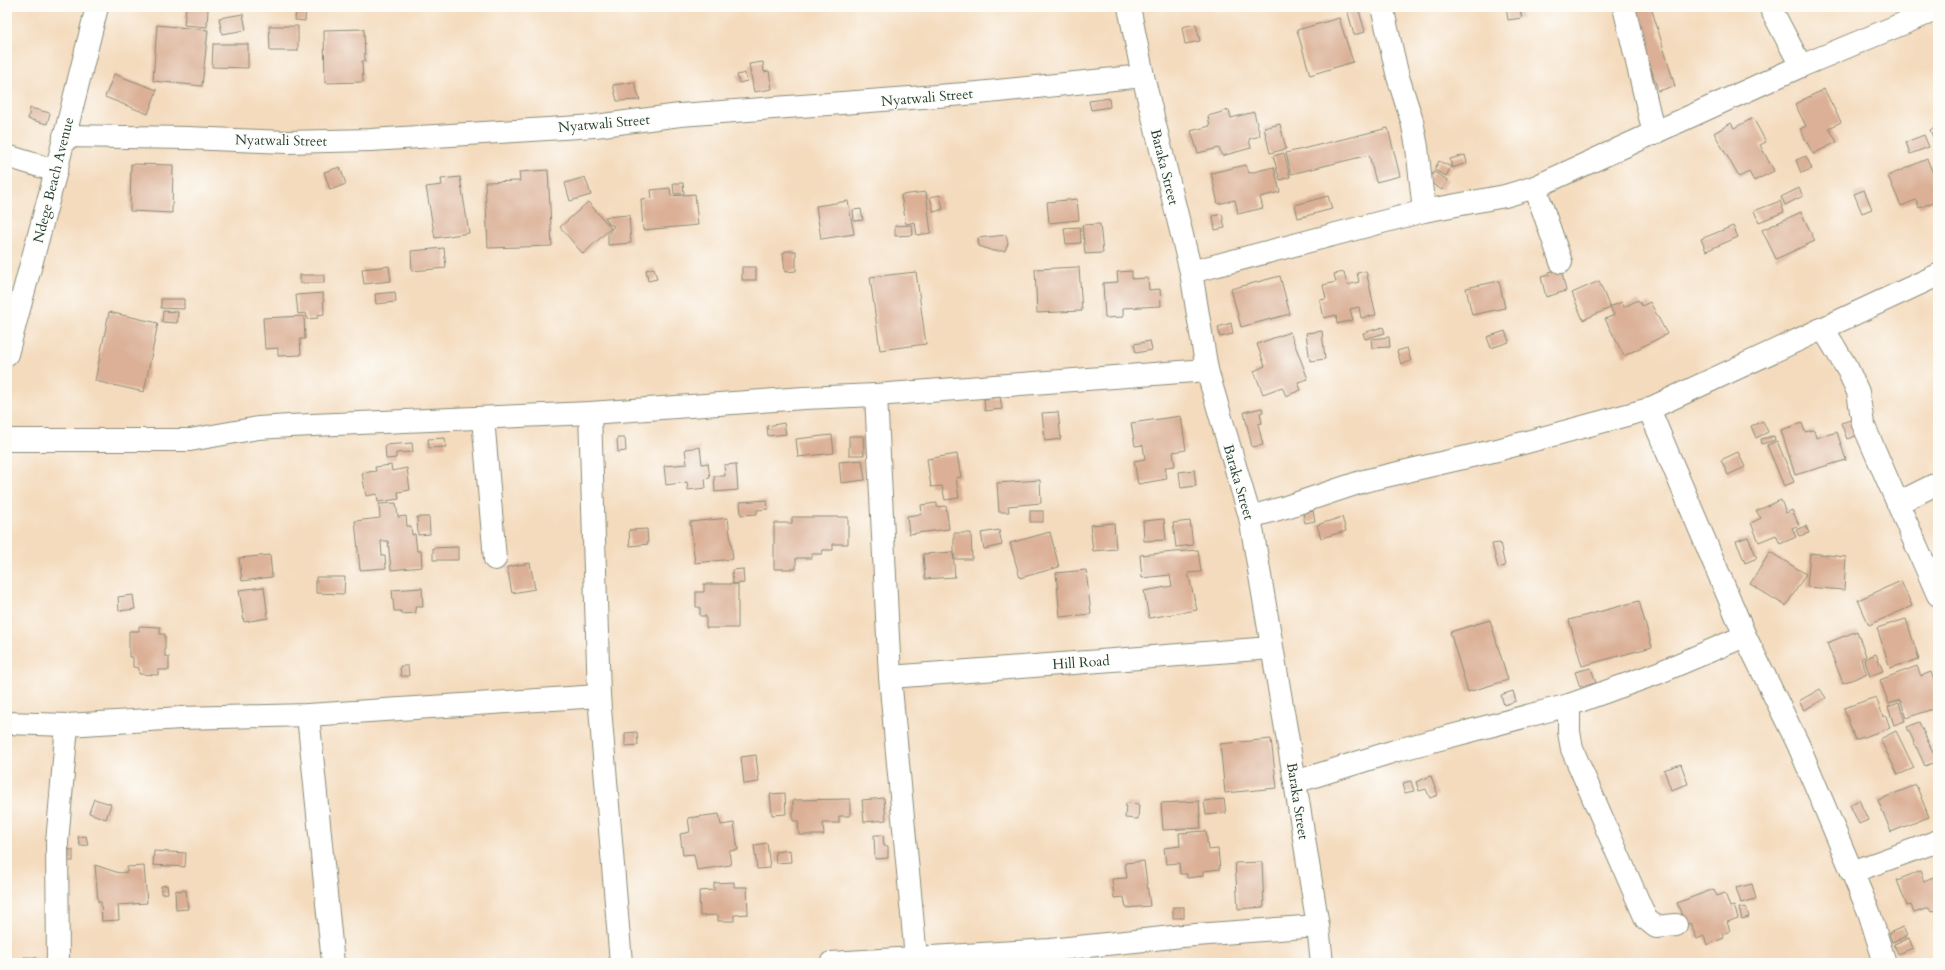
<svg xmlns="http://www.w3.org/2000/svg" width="1945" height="970" font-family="Cardo,serif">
  <rect width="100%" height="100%" fill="#fdfcf7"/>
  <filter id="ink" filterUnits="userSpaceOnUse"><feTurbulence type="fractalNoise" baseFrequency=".025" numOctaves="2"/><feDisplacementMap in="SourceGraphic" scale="8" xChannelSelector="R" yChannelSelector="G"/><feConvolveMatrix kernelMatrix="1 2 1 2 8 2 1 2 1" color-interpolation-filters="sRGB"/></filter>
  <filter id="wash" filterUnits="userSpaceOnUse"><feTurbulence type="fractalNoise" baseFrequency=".012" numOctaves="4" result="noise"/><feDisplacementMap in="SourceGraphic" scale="16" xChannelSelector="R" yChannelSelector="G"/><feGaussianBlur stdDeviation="0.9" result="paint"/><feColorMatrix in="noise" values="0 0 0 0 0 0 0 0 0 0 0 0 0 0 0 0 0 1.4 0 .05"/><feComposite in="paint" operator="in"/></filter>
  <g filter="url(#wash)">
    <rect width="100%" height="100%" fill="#f4dbbe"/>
    <g id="blocks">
      <g fill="#dbb096">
        <path d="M186 7 208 9 207 27 184 25Z"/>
        <path d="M296 7H306L305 21 295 20Z"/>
        <path d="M1358 7 1365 32 1354 35 1347 9Z"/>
        <path d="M1506 7H1519L1522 18 1508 20Z"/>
        <path d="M1632 7H1651L1675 86 1658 91Z"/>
        <path d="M243 14 246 30 222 34 219 18Z"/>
        <path d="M1339 18 1353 62 1310 75 1297 30Z"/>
        <path d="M1196 24 1200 41 1185 44 1182 27Z"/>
        <path d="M157 25 208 30 202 86 153 81Z"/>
        <path d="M269 26H298V51H270Z"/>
        <path d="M364 29 365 61H362L363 82 325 83 324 30Z"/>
        <path d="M213 44H248V68L212 67Z"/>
        <path d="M763 62 764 72 769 71 772 89 754 92 749 64Z"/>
        <path d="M745 73 747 81 739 83 737 75Z"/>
        <path d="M114 74 157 90 148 114 105 97Z"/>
        <path d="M634 82 640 100 617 101 613 85Z"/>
        <path d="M1824 89 1841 122 1829 128 1837 142 1813 154 1800 129 1806 126 1795 104Z"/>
        <path d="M1109 98 1110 107 1091 110 1089 101Z"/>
        <path d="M30 108 50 113 47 124 28 119Z"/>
        <path d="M1229 110 1231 118 1254 112 1260 136 1249 139 1251 148 1222 156 1219 148 1198 153 1191 131 1210 126 1208 116Z"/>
        <path d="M1753 118 1766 142 1760 145 1774 171 1754 181 1749 172 1739 177 1714 133 1731 123 1734 128Z"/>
        <path d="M1280 124 1286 149 1270 153 1264 128Z"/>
        <path d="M1938 127V143L1936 144 1930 130Z"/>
        <path d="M1388 128 1400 176 1376 182 1369 155 1291 174 1286 153Z"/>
        <path d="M1924 135 1929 147 1910 154 1906 142Z"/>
        <path d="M1284 153 1290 177 1280 180 1273 156Z"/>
        <path d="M1465 155 1467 163 1452 168 1450 159Z"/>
        <path d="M1806 156 1812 169 1801 173 1796 160Z"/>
        <path d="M1927 159 1938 185V200L1919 208 1916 200 1901 206 1888 176Z"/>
        <path d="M1439 161 1451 167 1446 176 1434 170Z"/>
        <path d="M131 164 173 165 172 213 130 211Z"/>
        <path d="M1246 165 1249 173 1274 167 1280 192 1260 197 1263 208 1238 214 1235 200 1218 204 1211 173Z"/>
        <path d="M340 167 346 184 330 190 324 172Z"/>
        <path d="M548 170 552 246 488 248 485 182 520 181 519 172Z"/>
        <path d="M1434 172 1448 180 1442 190 1428 181Z"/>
        <path d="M460 177 469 233 435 238 426 187 442 185 441 179Z"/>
        <path d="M585 177 591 195 570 201 565 183Z"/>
        <path d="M673 183H683L684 194H674Z"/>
        <path d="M670 188 671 196 695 194 698 225 643 230 641 199 652 198 651 190Z"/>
        <path d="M1799 188 1803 196 1785 205 1781 197Z"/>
        <path d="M1864 190 1872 209 1862 213 1854 194Z"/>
        <path d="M926 192 931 233 917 235 915 222 906 224 901 195Z"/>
        <path d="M940 195 943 209 934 212 930 197Z"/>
        <path d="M1328 196 1332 209 1298 218 1295 205Z"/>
        <path d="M1077 199 1079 220 1049 223 1047 202Z"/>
        <path d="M848 201 854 234 821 239 816 206Z"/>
        <path d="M1780 201 1784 212 1759 222 1754 211Z"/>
        <path d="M588 202 611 228 583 254 560 227Z"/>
        <path d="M861 209 863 220 854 221 853 210Z"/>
        <path d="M1801 212 1815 241 1776 259 1762 230Z"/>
        <path d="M1222 214 1225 228 1215 230 1213 216Z"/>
        <path d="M629 215 631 243 608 245V234L614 226 609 224 605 217Z"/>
        <path d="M1100 224 1103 253 1085 254 1082 225Z"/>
        <path d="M912 225 913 235 895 236V226Z"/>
        <path d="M1733 226 1738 237 1706 251 1701 239Z"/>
        <path d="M1080 227 1081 243 1066 244 1064 228Z"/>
        <path d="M1006 235 1008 243 1005 251H993L979 246 978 238Z"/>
        <path d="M444 248 446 268 412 271 411 251Z"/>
        <path d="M786 251H796V271L785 272 783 253Z"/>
        <path d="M389 266 391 281 364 284 362 269Z"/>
        <rect x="742" y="267" width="14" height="13"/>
        <path d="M1079 267 1082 311 1037 313 1035 269Z"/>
        <path d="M654 268 657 279 648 281 646 270Z"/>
        <path d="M1561 269 1566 291 1546 297 1541 277 1549 275V272Z"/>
        <path d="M1132 271V279L1148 278 1149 290 1160 289 1161 306 1123 308V317L1105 318 1103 283 1118 282 1117 272Z"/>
        <path d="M1366 271 1376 315 1361 318 1359 307 1350 309 1353 320 1337 324 1336 315 1324 318 1320 300 1326 299 1323 285 1336 282 1334 274 1344 272 1347 285 1359 282 1357 273Z"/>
        <path d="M916 272 926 344 880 350 870 277Z"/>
        <rect x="300" y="275" width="24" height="8"/>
        <path d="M1280 276 1290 314 1241 327 1231 289Z"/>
        <path d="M1499 281 1505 308 1472 315 1466 288Z"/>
        <path d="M1599 281 1610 308 1583 320 1572 293Z"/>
        <path d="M395 292 396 302 376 304 375 294Z"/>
        <path d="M323 293 324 314 317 315 318 318 307 319 306 313 298 314 296 295Z"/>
        <path d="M161 299H184V309L161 308Z"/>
        <path d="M1638 300 1642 306 1650 302 1667 334 1624 356 1605 319 1614 315 1610 307 1622 302 1624 307Z"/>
        <path d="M163 311 178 312 177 323 162 322Z"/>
        <path d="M109 312 158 323 144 392 95 381Z"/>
        <path d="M304 316 305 339H300L301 355 278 356V348L265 349 263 318Z"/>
        <path d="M1231 323 1233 334 1220 337 1218 327Z"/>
        <path d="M1383 327 1385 333 1365 339 1363 333Z"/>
        <path d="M1322 331 1325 359 1310 361 1306 333Z"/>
        <path d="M1505 331 1509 342 1491 348 1487 337Z"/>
        <path d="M1290 332 1308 379 1298 382 1301 390 1286 396 1282 387 1263 394 1254 371 1265 366 1257 344Z"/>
        <path d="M1389 337 1390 347 1372 348 1371 339Z"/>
        <path d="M1150 341 1152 350 1136 353 1134 344Z"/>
        <path d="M1407 348 1411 361 1401 364 1397 351Z"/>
        <path d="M1000 397 1002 409 985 411 984 399Z"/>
        <path d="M1262 408 1263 412 1260 413 1262 423 1258 424 1263 445 1252 447 1244 412Z"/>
        <path d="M1058 412 1061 439 1045 441 1042 413Z"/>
        <path d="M1181 416 1186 450 1173 452 1175 466 1165 467 1167 479 1138 484 1134 461 1145 459 1143 445 1135 446 1131 423Z"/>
        <path d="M1851 420 1856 436 1847 439 1841 423Z"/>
        <path d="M1763 421 1768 432 1756 438 1751 426Z"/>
        <path d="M784 423 786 434 768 436 767 426Z"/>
        <path d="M1802 423 1805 432 1814 430 1816 438 1837 432 1846 460 1795 475 1781 430Z"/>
        <path d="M832 435 834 453 798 457 796 439Z"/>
        <path d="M849 436H863L864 455H849Z"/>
        <path d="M1774 436 1775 440 1762 444 1761 439Z"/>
        <path d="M445 438 446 447 429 448 428 439Z"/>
        <path d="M617 438H625L626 451 618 452Z"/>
        <path d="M1777 441 1794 482 1784 486 1767 445Z"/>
        <path d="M412 443 413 452 396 453V458L386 459 385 445Z"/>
        <path d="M700 447 702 464 708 463 710 478 705 479 706 488 688 490 687 482 666 485 664 466 687 464 685 449Z"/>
        <path d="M1738 452 1745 467 1728 475 1721 460Z"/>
        <path d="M957 454 961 477 956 478 959 498 945 500 942 486 931 487 927 459Z"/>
        <path d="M862 460 865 480 841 483 839 462Z"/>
        <path d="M736 464 738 490 715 492 714 476H725L724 465Z"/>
        <path d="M391 465 392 471 407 468 410 490 398 492 399 499 378 502 377 494 366 496 362 473 376 471 375 467Z"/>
        <path d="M1194 470 1196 486 1181 488 1179 472Z"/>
        <path d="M1040 480 1041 503 1008 506 1009 512H999L997 483Z"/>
        <path d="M767 500 768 509 757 510V514L741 515 740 502Z"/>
        <path d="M1781 500 1786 513 1792 510 1799 525 1792 528 1796 537 1780 544 1776 535 1759 542 1751 523 1761 518 1756 511Z"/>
        <path d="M396 503 398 517 406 516 407 526H411L412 535 415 534 417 551H421L422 567 391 570 388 541H381L382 556H385L386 568 360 570 355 521 380 518 379 504Z"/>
        <path d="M937 503V507L946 506 949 529 909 534 907 516 922 514 921 505Z"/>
        <rect x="1030" y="511" width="13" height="11"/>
        <path d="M1313 511 1315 521 1305 523 1303 513Z"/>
        <path d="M417 517H429L430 534 418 535Z"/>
        <path d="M792 517H848V544H833V550H823L822 554H812V558H796V569H774V523H792Z"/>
        <path d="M1342 517 1346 531 1321 538 1317 525Z"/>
        <path d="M728 518 733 559 695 563 690 522Z"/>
        <path d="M1164 519 1166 540 1144 541 1143 521Z"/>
        <path d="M1190 521 1193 545 1176 547 1173 523Z"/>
        <path d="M1114 523 1116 549 1093 551 1090 525Z"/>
        <path d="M1806 526 1809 533 1799 536 1796 530Z"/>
        <path d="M647 529 648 544 630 546 629 530Z"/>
        <path d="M999 530 1002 545 984 549 981 533Z"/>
        <path d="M1050 532 1059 567 1020 578 1010 543Z"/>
        <path d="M954 533H971L972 559H954Z"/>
        <path d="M1748 537 1757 558 1745 563 1736 541Z"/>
        <path d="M1500 543 1505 566 1498 568 1492 544Z"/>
        <path d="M458 547V560H433V548Z"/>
        <path d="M1198 550 1201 572 1188 573 1197 610 1149 618 1144 591 1172 586 1170 575 1142 578 1140 555Z"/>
        <path d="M953 552 955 577 925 579 923 554Z"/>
        <path d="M1770 552 1806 574 1786 606 1750 584Z"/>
        <path d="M1810 553 1846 557 1844 590 1807 587Z"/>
        <path d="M270 555 272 577 242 581 239 558Z"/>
        <path d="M530 563 535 589 512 593 507 567Z"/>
        <path d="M743 569 744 583 733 584 732 570Z"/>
        <path d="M1086 570 1091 614 1060 617 1056 573Z"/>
        <path d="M316 577H345L344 594 316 593Z"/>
        <path d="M1901 581 1912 606 1869 625 1858 600Z"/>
        <path d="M704 584H738V628H706V616H700V607H696V592H704Z"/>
        <path d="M264 587 268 618 244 622 239 590Z"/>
        <path d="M422 588 423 607H415L416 613 402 614 401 611H394L392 590Z"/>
        <path d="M133 595 135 609 119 611 118 597Z"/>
        <path d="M1639 601 1652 647 1582 666 1569 620Z"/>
        <path d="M1906 619 1919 659 1890 668 1877 628Z"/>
        <path d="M1490 620 1508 680 1468 692 1450 632Z"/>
        <path d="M139 626 160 627V634H165V656L169 657V670H158V675L139 674V668L133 667V657H129V631H139Z"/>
        <path d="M1857 631 1866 656 1861 659 1867 674 1843 683 1827 643Z"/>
        <path d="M1876 654 1883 671 1870 676 1864 659Z"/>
        <path d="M400 666H408L409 676H401Z"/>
        <path d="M1917 666 1921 676 1931 672 1935 683 1938 682V707L1907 718 1900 700 1889 704 1880 680Z"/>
        <path d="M1591 668 1596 683 1580 687 1575 672Z"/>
        <path d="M1820 689 1826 698 1804 710 1799 701Z"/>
        <path d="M1513 691 1516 701 1504 705 1501 695Z"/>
        <path d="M1876 697 1883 717 1886 716 1890 728 1855 740 1844 708Z"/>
        <path d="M1899 703 1905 721 1894 725 1888 707Z"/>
        <path d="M1919 722 1937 761 1925 766 1907 727Z"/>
        <path d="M1896 731 1914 768 1898 775 1880 739Z"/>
        <path d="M637 732 638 745 625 746V733Z"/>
        <path d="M1271 739 1277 788 1225 793 1220 744Z"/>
        <path d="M756 755 759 782 744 784 741 757Z"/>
        <path d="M1681 764 1688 784 1671 790 1664 770Z"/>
        <path d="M1431 776 1438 795 1430 798 1426 789 1419 791 1416 782Z"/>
        <path d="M1411 781 1414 791 1405 793 1403 783Z"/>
        <path d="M1916 785 1929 817 1891 832 1878 800Z"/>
        <path d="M785 793 786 814 772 815 770 794Z"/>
        <path d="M884 798 886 820 864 822 862 800Z"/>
        <path d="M94 799 111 804 106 819 89 813Z"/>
        <path d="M850 799V816H839V823H823L824 835H799L798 821H793V800Z"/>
        <path d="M1224 799 1226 813 1206 815 1204 801Z"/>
        <path d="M1859 800 1868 820 1859 824 1850 805Z"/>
        <path d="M1199 801 1201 828 1163 830 1161 803Z"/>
        <path d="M1126 803 1139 804 1138 819 1125 818Z"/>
        <path d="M719 814 721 825 734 823 738 850 729 851 731 865 697 870 694 854 683 855 680 834 690 832 688 818Z"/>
        <path d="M1206 831 1208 850 1218 849 1220 869 1203 871V876L1187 878V874H1180L1179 863 1166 864 1164 848 1180 846 1179 833Z"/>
        <path d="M874 835H883L884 846H888V858L875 859Z"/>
        <path d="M86 836 88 845 80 846 78 837Z"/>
        <path d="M767 843 770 868 757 869 754 845Z"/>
        <rect x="66" y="850" width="7" height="11"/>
        <path d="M790 850 791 862 776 863 775 852Z"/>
        <path d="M154 851 186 853 185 867 153 865Z"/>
        <path d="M1144 861 1150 906 1126 908 1124 897 1114 898 1112 879 1127 878 1125 863Z"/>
        <path d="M1262 862 1264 907 1238 909 1235 863Z"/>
        <path d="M95 865 119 873 127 872V867L144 866 147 903 118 905 119 920 102 921 101 902H98Z"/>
        <path d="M1920 871 1924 881 1933 877 1938 892V909L1931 912 1929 908 1914 913 1911 905 1907 906 1897 880Z"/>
        <path d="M734 882V887H747L748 914 734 915V921H718V915L700 916 699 891 714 890V883Z"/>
        <path d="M1752 884 1756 899 1741 903 1736 888Z"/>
        <path d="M167 885 168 893 161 894V886Z"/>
        <path d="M1714 889 1717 896 1725 893 1730 907 1734 906 1738 918 1727 922 1730 931 1722 934 1724 938 1707 945 1704 936 1697 939 1690 923 1686 925 1677 903Z"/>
        <path d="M186 890 188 909 176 910 175 891Z"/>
        <rect x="1173" y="907" width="11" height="11"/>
        <path d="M1746 907 1749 917 1742 919 1739 908Z"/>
        <path d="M1903 927 1907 936 1892 942 1889 933Z"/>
        <path d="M1909 938 1913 948 1898 954 1894 944Z"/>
        <path d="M24 957 37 958 36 963H24Z"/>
      </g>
    </g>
  </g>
  <g filter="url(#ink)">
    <use href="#blocks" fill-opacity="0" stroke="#8a8c79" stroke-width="1"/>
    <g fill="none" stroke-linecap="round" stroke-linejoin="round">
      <g stroke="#8a8c79" stroke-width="24">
        <g id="minor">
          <path d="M1129 7 1143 76 1191 272 1207 370 1250 517 1295 782 1318 926 1322 963"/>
          <path d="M1382 7 1398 77 1412 121 1417 147 1424 211"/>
          <path d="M1624 7 1654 134"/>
          <path d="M1770 7 1801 66"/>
          <path d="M64 136 187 138 286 142 371 140 595 126 680 115 978 93 1143 76"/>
          <path d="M7 156 56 171"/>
          <path d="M1535 187 1561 262"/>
          <path d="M1191 272 1424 211 1505 196 1535 187 1801 66 1938 9"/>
          <path d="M1823 328 1848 370 1858 392 1863 424 1938 595"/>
          <path d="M7 354 56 171 97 7"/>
          <path d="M876 395 890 677 916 958"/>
          <path d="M1649 409 1745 636 1798 744 1869 912 1885 963"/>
          <path d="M590 413 599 696 621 963"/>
          <path d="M483 418 495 559"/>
          <path d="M7 440H190L258 428 290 426 590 413 804 398 876 395 1207 370"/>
          <path d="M1898 503 1938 483"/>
          <path d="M1250 517 1286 507 1364 481 1497 450 1649 409 1938 275"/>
          <path d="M890 677 1271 648"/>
          <path d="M1569 705V732L1572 749 1646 919 1656 927 1676 925"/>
          <path d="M308 715 333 963"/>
          <path d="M7 723 67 725 181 718 308 715 599 696"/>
          <path d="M1295 782 1398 750 1569 705 1658 673 1745 636"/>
          <path d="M1852 872 1938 841"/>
          <path d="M58 963 57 843 67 725"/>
          <path d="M831 963 1050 950 1182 936 1318 926"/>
        </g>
      </g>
      <use href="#minor" stroke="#fff" stroke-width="22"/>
    </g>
  </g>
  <g text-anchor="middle" stroke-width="3" stroke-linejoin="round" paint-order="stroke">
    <g font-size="14" fill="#1f3d34" stroke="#fdfcf7">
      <text transform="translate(927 97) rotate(-5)" y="5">Nyatwali Street</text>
      <text transform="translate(604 123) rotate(-5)" y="5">Nyatwali Street</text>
      <text transform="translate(281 140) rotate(1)" y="5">Nyatwali Street</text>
      <text transform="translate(1165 167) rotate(76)" y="5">Baraka Street</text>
      <text transform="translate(53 180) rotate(-76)" y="5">Ndege Beach Avenue</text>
      <text transform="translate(1239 482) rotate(74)" y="5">Baraka Street</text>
      <text transform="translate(1081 662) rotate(-4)" y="5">Hill Road</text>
      <text transform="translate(1298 801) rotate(81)" y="5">Baraka Street</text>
    </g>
  </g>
  <rect width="1945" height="970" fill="none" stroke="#fdfcf7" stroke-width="24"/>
</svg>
